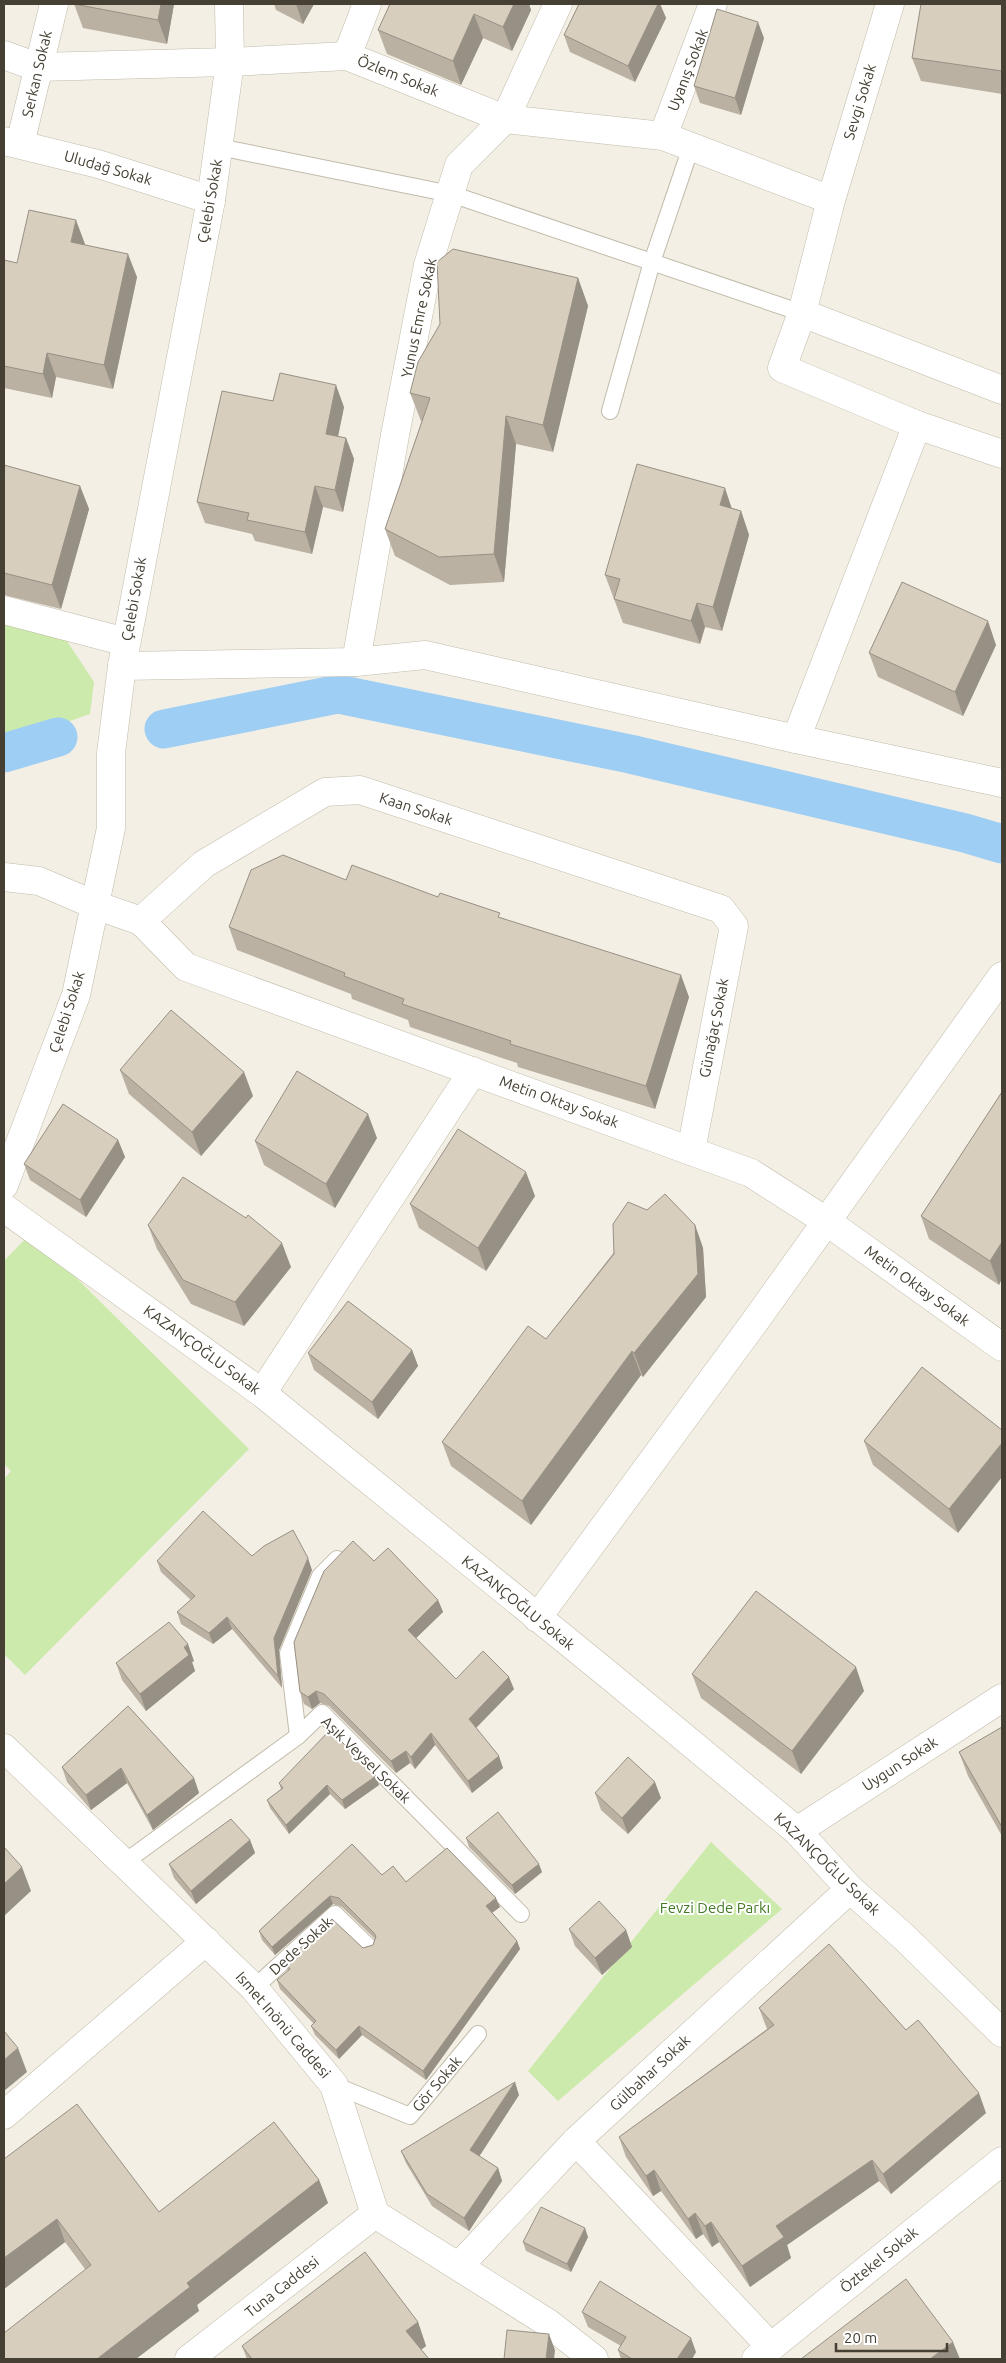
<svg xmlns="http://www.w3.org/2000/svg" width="1006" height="2363" font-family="Ubuntu,sans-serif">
  <rect width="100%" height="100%" fill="#f3efe5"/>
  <g fill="#cceaab">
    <path d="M4 625 65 638 94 682 90 714 47 729 4 739Z"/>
    <path d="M31 1233 249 1449 25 1675 4 1654V1479L11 1471 4 1464V1261Z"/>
    <path d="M711 1842 782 1909 558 2101 528 2071Z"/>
  </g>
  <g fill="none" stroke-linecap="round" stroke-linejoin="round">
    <g stroke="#9ecef3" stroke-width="39">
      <path d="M164 729 338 694 630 754 965 833 1002 844"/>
      <path d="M4 753 58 737"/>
    </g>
    <g stroke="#c2bbaa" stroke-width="18">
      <g id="service">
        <path d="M219 147 451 194 802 313"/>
        <path d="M610 411 652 262 691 147"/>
        <path d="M298 1736 288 1653 320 1576 337 1559"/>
        <path d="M125 1862 298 1736 322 1713 521 1914"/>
        <path d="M254 1988 335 1914 369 1947"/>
        <path d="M334 2085 410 2116 478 2034"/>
      </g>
    </g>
    <g stroke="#c2bbaa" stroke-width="29">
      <g id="minor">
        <path d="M4 55 37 67 230 62 347 56 505 119 663 136 831 200 802 313 1002 390"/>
        <path d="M347 56 367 4"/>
        <path d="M663 136 713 4"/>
        <path d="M4 141 98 164 211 200"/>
        <path d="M20 144 54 4"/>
        <path d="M831 200 890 4"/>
        <path d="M802 313 782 368 917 425 1002 454"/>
        <path d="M4 610 126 642"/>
        <path d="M356 662 395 435 428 265 459 165 505 119 558 4"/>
        <path d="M122 666 356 662 425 655 796 739 1002 783"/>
        <path d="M796 739 917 425"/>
        <path d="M4 877 39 881 95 905 141 921 186 967 751 1173 826 1221 1002 1347"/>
        <path d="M141 921 204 864 325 792 360 790 721 909 734 926 691 1151"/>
        <path d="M4 1185 76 995 111 828V753L122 666 211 200 230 62 229 4"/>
        <path d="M4 1208 262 1393 610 1676 797 1831 850 1889 904 1937 1002 2033"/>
        <path d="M262 1393 473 1071"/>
        <path d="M537 1618 756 1320 1002 976"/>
        <path d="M797 1831 1002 1698"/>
        <path d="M4 2115 206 1941"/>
        <path d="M576 2141 771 2347"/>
        <path d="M459 2266 576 2141 850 1889"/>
        <path d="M756 2359 1002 2161"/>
      </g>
    </g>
    <g stroke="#c2bbaa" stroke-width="29">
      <g id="tertiary">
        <path d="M4 1748 254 1988 334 2085 375 2214 548 2323 594 2359"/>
        <path d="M189 2359 375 2214"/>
      </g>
    </g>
    <use href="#service" stroke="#fff" stroke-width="16"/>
    <use href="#minor" stroke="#fff" stroke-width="28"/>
    <use href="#tertiary" stroke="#fff" stroke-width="28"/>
  </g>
  <g fill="#bab1a3">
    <path d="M74 4H174L167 44 83 28Z"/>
    <path d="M274 4H314L303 24 276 10Z"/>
    <path d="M390 4H529L531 10 512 51 483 38 461 85 387 54 378 30Z"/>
    <path d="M579 4H660L666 18 635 82 570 52 564 35Z"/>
    <path d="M1002 4V94L921 81 912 58Z"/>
    <path d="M764 38 741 115 700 103 694 86Z"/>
    <path d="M85 244V245L137 277 113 389 56 377 52 398 4 388V260L17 263Z"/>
    <path d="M578 278 588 306 553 452 516 444 504 582 450 585 395 556 385 529 422 421H421L410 393Z"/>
    <path d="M273 401 344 407 338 436 346 438 354 459 343 512 323 507 312 554 255 541 252 534 205 523 197 502Z"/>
    <path d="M4 465 80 486 89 509 61 609 4 595Z"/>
    <path d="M732 508 741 511 749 535 722 631 705 627 700 644 623 623 605 575Z"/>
    <path d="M996 645 963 716 878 677 869 653Z"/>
    <path d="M346 880 438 897 502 918 689 997 655 1109 518 1067 517 1063 410 1027 408 1020 352 999 351 994 237 950 229 927Z"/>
    <path d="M120 1070 253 1096 201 1156 129 1094Z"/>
    <path d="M1002 1092 999 1285 929 1239 921 1216Z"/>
    <path d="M377 1138 335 1208 264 1165 255 1141Z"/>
    <path d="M118 1140 125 1157 86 1217 30 1180 24 1164Z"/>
    <path d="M535 1196 486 1271 419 1228 410 1204Z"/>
    <path d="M647 1210 695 1225 703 1248 706 1297 643 1377 641 1375 531 1525 451 1466 442 1442 546 1339Z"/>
    <path d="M148 1225 291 1267 244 1326 191 1304 157 1249Z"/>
    <path d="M412 1350 418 1366 378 1419 314 1370 308 1353Z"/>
    <path d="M922 1367 958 1533 873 1465 864 1441Z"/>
    <path d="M252 1556 312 1570 279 1650 282 1688 232 1629 213 1644 181 1624 177 1612 191 1600 161 1572 157 1561Z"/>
    <path d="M374 1561 438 1600 443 1612 416 1638 456 1679 514 1689 476 1728 503 1768 472 1793 435 1745 415 1769 410 1763 396 1773 329 1706 320 1703 312 1709 304 1704 300 1692Z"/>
    <path d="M194 1661 192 1662 195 1671 146 1711 122 1680 116 1663Z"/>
    <path d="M692 1674 864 1691 801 1774 701 1698Z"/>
    <path d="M128 1706 194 1778 199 1793 153 1830 127 1783 91 1810 67 1782 62 1767Z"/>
    <path d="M1002 1727V1836L968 1776 959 1752Z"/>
    <path d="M376 1776 379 1785 345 1809 330 1794 289 1834 270 1808 267 1800 281 1789 279 1783Z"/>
    <path d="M595 1793 661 1798 628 1834 601 1810Z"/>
    <path d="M466 1838 542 1872 515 1894 469 1847Z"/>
    <path d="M250 1840 255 1853 196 1904 174 1878 169 1864Z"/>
    <path d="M352 1844 382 1875 406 1882 500 1907 492 1913 517 1941 520 1949 426 2080 362 2035 339 2059 315 2035 311 2026 314 2024 280 1989 277 1980 288 1971 285 1962 363 1948 373 1945 375 1939 342 1907 333 1904 275 1955 262 1940 259 1931Z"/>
    <path d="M569 1929 626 1930 632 1947 602 1975 575 1946Z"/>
    <path d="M759 2008 906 2030 986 2113 891 2194 879 2181 787 2245 791 2258 750 2287 719 2242 712 2247 703 2234 696 2239 661 2191 653 2196 626 2157 619 2137 767 2029Z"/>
    <path d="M519 2095 479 2156 498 2168 502 2181 469 2231 432 2206 406 2163 401 2151Z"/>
    <path d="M4 2159 159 2212 319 2180 328 2203 197 2305 199 2311 85 2269 65 2242 4 2289Z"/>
    <path d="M588 2237 571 2272 526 2251 523 2242Z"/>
    <path d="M582 2312 696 2352 692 2359H621L618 2350 621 2346 588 2327Z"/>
    <path d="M418 2322 426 2346 421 2350 429 2359H247L242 2346Z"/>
  </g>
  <g fill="#979084">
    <path d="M161 4H174L167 44 158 20Z"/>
    <path d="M296 4H314L303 24Z"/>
    <path d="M514 4H529L531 10 512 51 503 27Z"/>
    <path d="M658 4H660L666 18 635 82 628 66Z"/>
    <path d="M474 14 483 38 461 85 453 61Z"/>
    <path d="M758 22 764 38 741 115 735 98Z"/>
    <path d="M76 220 85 244 80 266 71 242Z"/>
    <path d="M128 254 137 277 113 389 104 365Z"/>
    <path d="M578 278 588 306 553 452 543 425Z"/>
    <path d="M47 353 56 377 52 398 43 374Z"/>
    <path d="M336 385 344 407 334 456 326 434Z"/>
    <path d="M506 416 516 444 504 582 494 554Z"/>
    <path d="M346 438 354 459 343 512 335 490Z"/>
    <path d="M80 486 89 509 61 609 52 585Z"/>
    <path d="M315 486 323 507 312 554 305 532Z"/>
    <path d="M725 488 733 512 720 505Z"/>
    <path d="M741 511 749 535 722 631 713 607Z"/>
    <path d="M697 603 705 627 700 644 691 621Z"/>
    <path d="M988 621 996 645 963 716 955 692Z"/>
    <path d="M681 975 689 997 655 1109 646 1086Z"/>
    <path d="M244 1072 253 1096 201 1156 192 1132Z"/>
    <path d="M368 1114 377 1138 335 1208 326 1184Z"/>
    <path d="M118 1140 125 1157 86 1217 80 1200Z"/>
    <path d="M526 1172 535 1196 486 1271 478 1248Z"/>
    <path d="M695 1225 703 1248 706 1297 643 1377 634 1353Z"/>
    <path d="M1002 1242V1279L999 1285 990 1261Z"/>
    <path d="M282 1243 291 1267 244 1326 235 1302Z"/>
    <path d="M412 1350 418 1366 378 1419 372 1402Z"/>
    <path d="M632 1351 641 1375 531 1525 522 1501Z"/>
    <path d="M1002 1443V1477L958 1533 949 1509Z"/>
    <path d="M308 1558 312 1570 279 1650 282 1688 278 1676 274 1638Z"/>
    <path d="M438 1600 443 1612 412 1642 408 1630Z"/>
    <path d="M227 1617 232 1629 213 1644 209 1633Z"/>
    <path d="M188 1644 194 1661 192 1662 195 1671 146 1711 140 1694Z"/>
    <path d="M856 1667 864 1691 801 1774 792 1751Z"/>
    <path d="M509 1677 514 1689 473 1731 469 1719Z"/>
    <path d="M316 1691 320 1703 312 1709 308 1697Z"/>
    <path d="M431 1733 435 1745 415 1769 411 1757Z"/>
    <path d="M406 1751 410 1763 396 1773 391 1761Z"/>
    <path d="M499 1756 503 1768 472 1793 468 1781Z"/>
    <path d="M121 1768 127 1783 91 1810 86 1795Z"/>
    <path d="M376 1776 379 1785 345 1809 342 1800Z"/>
    <path d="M194 1778 199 1793 153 1830 147 1815Z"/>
    <path d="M655 1782 661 1798 628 1834 622 1818Z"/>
    <path d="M327 1785 330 1794 289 1834 286 1825Z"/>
    <path d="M250 1840 255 1853 196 1904 191 1891Z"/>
    <path d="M539 1864 542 1872 515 1894 512 1885Z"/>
    <path d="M22 1867 31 1891 4 1916V1884Z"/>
    <path d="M330 1896 333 1904 275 1955 272 1947Z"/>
    <path d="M496 1898 500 1907 489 1915 486 1906Z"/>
    <path d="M626 1930 632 1947 602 1975 595 1958Z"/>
    <path d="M517 1941 520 1949 426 2080 423 2071Z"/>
    <path d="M359 2026 362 2035 339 2059 336 2050Z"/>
    <path d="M18 2048 27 2072 4 2091V2060Z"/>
    <path d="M515 2082 519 2095 475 2163 470 2150Z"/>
    <path d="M979 2093 986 2113 891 2194 883 2174Z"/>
    <path d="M872 2160 879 2181 787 2245 791 2258 750 2287 742 2266 776 2226Z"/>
    <path d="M498 2168 502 2181 469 2231 464 2218Z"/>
    <path d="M654 2170 661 2191 653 2196 646 2176Z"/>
    <path d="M319 2180 328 2203 197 2305 199 2311 136 2359H97L187 2283Z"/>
    <path d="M695 2213 703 2234 696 2239 688 2219Z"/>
    <path d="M57 2219 65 2242 4 2289V2258Z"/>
    <path d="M711 2222 719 2242 712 2247 705 2226Z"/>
    <path d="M585 2228 588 2237 571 2272 567 2264Z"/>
    <path d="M418 2322 426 2346 414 2355 406 2331Z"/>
    <path d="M549 2334 555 2350 554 2359H546Z"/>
    <path d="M691 2338 696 2352 692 2359H677Z"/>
    <path d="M953 2342 960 2359H930Z"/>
  </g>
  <g fill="#d8cebd" stroke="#979084">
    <path d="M74 4H161L158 20Z"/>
    <path d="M390 4H514L503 27 474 14 453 61 378 30Z"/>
    <path d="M579 4H658L628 66 564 35Z"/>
    <path d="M921 4H1002V71L912 58Z"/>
    <path d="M717 9 758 22 735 98 694 86Z"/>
    <path d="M29 210 76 220 71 242 128 254 104 365 47 353 43 374 4 366V260L17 263Z"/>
    <path d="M453 249 578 278 543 425 506 416 494 554 439 557 385 529 430 398 410 393 418 362 440 324 437 262Z"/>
    <path d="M280 373 336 385 326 434 346 438 335 490 315 486 305 532 247 520 249 513 197 502 222 391 273 401Z"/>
    <path d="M637 464 725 488 720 505 741 511 713 607 697 603 691 621 614 599 620 579 605 575Z"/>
    <path d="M4 465 80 486 52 585 4 573Z"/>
    <path d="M902 582 988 621 955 692 869 653Z"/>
    <path d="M283 855 346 880 352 865 438 897 440 893 500 913 498 917 681 975 646 1086 510 1044 511 1041 402 1004 404 999 344 976 345 973 229 927 251 870Z"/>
    <path d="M171 1010 244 1072 192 1132 120 1070Z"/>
    <path d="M297 1071 368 1114 326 1184 255 1141Z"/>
    <path d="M1002 1092V1242L990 1261 921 1216Z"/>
    <path d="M63 1104 118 1140 80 1200 24 1164Z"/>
    <path d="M458 1129 526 1172 478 1248 410 1204Z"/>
    <path d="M183 1177 246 1218 248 1215 282 1243 235 1302 183 1280 148 1225Z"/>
    <path d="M665 1194 695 1225 698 1274 634 1353 632 1351 522 1501 442 1442 528 1326 546 1339 614 1254 613 1224 628 1202 647 1210Z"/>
    <path d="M348 1301 412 1350 372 1402 308 1353Z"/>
    <path d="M922 1367 1002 1430V1443L949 1509 864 1441Z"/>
    <path d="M203 1511 252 1556 264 1546 293 1530 308 1558 274 1638 278 1676 227 1617 209 1633 177 1612 195 1596 157 1561Z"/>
    <path d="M353 1541 374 1561 388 1548 438 1600 408 1630 456 1679 483 1651 509 1677 469 1719 499 1756 468 1781 431 1733 411 1757 406 1751 391 1761 324 1694 316 1691 308 1697 300 1692 294 1642 324 1571Z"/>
    <path d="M756 1591 856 1667 792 1751 692 1674Z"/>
    <path d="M169 1622 188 1644 184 1647 189 1655 140 1694 116 1663Z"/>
    <path d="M128 1706 194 1778 147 1815 121 1768 86 1795 62 1767Z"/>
    <path d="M1002 1727V1827L959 1752Z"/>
    <path d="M330 1730 376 1776 342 1800 327 1785 286 1825 267 1800 283 1788 279 1783Z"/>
    <path d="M628 1757 655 1782 622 1818 595 1793Z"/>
    <path d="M498 1812 539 1864 512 1885 466 1838Z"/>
    <path d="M231 1819 250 1840 191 1891 169 1864Z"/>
    <path d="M352 1844 382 1875 393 1866 406 1882 447 1848 496 1898 486 1906 517 1941 423 2071 359 2026 336 2050 311 2026 316 2021 277 1980 290 1969 285 1962 332 1919 363 1948 373 1945 376 1936 373 1932 339 1898 330 1896 272 1947 259 1931Z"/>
    <path d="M4 1847 22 1867 4 1884Z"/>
    <path d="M599 1901 626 1930 595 1958 569 1929Z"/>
    <path d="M829 1944 906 2030 918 2020 979 2093 883 2174 872 2160 776 2226 784 2237 742 2266 711 2222 705 2226 695 2213 688 2219 654 2170 646 2176 619 2137 774 2025 759 2008Z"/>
    <path d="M4 2031 18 2048 4 2060Z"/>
    <path d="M515 2082 470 2150 498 2168 464 2218 427 2194 401 2151Z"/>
    <path d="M77 2104 159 2212 274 2122 319 2180 187 2283 190 2287 97 2359H4V2333L91 2265 57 2219 4 2258V2159Z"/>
    <path d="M541 2207 585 2228 567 2264 523 2242Z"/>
    <path d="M365 2252 418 2322 406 2331 429 2359H252L242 2346Z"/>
    <path d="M906 2279 953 2342 930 2359H801Z"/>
    <path d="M600 2281 691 2338 677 2359H632L618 2350 626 2337 582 2312Z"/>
    <path d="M507 2330 549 2334 546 2359H504Z"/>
  </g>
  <g text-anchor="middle" stroke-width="4" stroke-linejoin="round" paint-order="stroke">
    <g font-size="15" fill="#464034" stroke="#fff">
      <text transform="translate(688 70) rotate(-69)" y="5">Uyanış Sokak</text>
      <text transform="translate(37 74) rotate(-77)" y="5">Serkan Sokak</text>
      <text transform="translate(398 76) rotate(22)" y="5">Özlem Sokak</text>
      <text transform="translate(860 102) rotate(-73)" y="5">Sevgi Sokak</text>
      <text transform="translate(108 168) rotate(16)" y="5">Uludağ Sokak</text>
      <text transform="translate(210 201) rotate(-80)" y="5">Çelebi Sokak</text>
      <text transform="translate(419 318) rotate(-78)" y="5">Yunus Emre Sokak</text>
      <text transform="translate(134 599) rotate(-80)" y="5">Çelebi Sokak</text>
      <text transform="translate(416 809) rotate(18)" y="5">Kaan Sokak</text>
      <text transform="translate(67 1012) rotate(-72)" y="5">Çelebi Sokak</text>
      <text transform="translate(714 1028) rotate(-79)" y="5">Günağaç Sokak</text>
      <text transform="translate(559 1102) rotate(20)" y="5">Metin Oktay Sokak</text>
      <text transform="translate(917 1286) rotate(36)" y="5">Metin Oktay Sokak</text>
      <text transform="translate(202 1350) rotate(36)" y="5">KAZANÇOĞLU Sokak</text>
      <text transform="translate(518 1603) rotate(39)" y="5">KAZANÇOĞLU Sokak</text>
      <text transform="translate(366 1760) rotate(44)" y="5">Aşık Veysel Sokak</text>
      <text transform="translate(900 1764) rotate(-33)" y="5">Uygun Sokak</text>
      <text transform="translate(827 1864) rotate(44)" y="5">KAZANÇOĞLU Sokak</text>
      <text transform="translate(301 1946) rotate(-42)" y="5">Dede Sokak</text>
      <text transform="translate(283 2025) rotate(49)" y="5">Ismet Inönü Caddesi</text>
      <text transform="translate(650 2073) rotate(-43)" y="5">Gülbahar Sokak</text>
      <text transform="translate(437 2084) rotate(-50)" y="5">Gör Sokak</text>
      <text transform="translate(879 2260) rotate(-39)" y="5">Öztekel Sokak</text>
      <text transform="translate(282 2287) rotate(-38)" y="5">Tuna Caddesi</text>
    </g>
    <g font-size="15" fill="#437a25" stroke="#fff">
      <text x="715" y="1913">Fevzi Dede Parkı</text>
    </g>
  </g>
  <rect width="1006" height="2363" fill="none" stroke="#464034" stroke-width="10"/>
  <path d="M836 2343v8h111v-8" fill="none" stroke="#464034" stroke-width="2.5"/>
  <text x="844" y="2343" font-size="15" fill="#464034" stroke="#ffffff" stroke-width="4" paint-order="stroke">20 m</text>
</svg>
